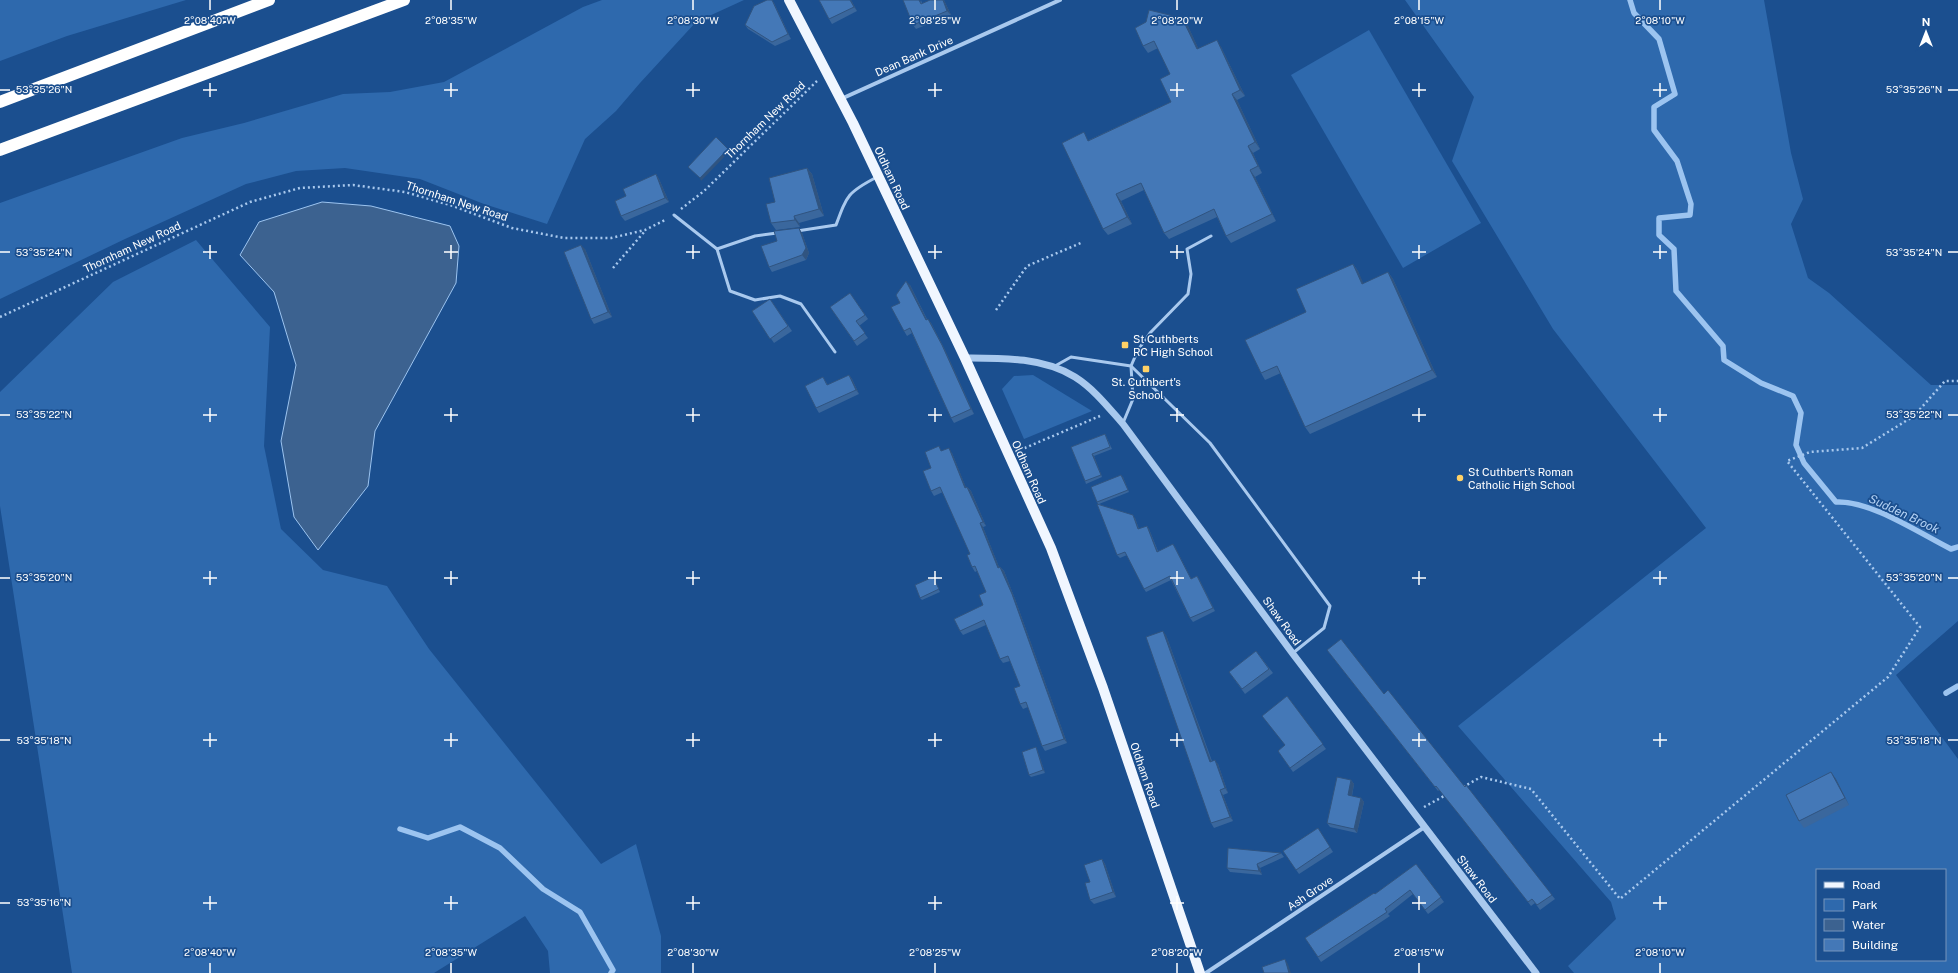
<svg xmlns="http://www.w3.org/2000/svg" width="1958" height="973" font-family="'Public Sans',sans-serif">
  <rect width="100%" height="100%" fill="#1b4f8f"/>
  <g fill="#2e69ad" fill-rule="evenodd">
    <path d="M0 0H186L67 36 0 61Z"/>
    <path d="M602 0H744L696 22 640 83 616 111 585 139 547 224 484 204 420 179 345 168 296 171 246 184 125 239 0 299V203L182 138 244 123 343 94 390 92 444 82 583 7Z"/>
    <path d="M1405 0H1764L1791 153 1803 199 1791 224 1808 278 1829 293 1931 385H1958V621L1896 675 1958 759V973H1574L1568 966 1616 919 1611 902 1458 726 1706 528 1553 329 1452 161 1474 97ZM1817 870H1945V960H1817Z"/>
    <path d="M1369 30 1481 223 1403 268 1291 75Z"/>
    <path d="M196 240 270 327 264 446 281 529 323 570 387 586 429 649 601 864 636 844 661 936V973H550L548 951 525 916 434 973H72L0 506V392L113 282Z"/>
    <path d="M1033 375 1092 411 1024 439 1002 389 1014 376Z"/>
  </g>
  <path fill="#3c6290" stroke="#9cc4f0" d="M322 202 371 206 450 226 459 246 456 283 375 431 368 486 318 550 294 517 281 441 296 365 274 292 240 255 259 222Z"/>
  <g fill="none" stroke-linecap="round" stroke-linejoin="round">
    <g stroke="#9cc4f0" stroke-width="5.5">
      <path d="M1630 0 1634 13 1659 39 1675 94 1654 107V130L1677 161 1691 204 1690 215 1659 218V235L1674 249 1676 291 1723 346 1724 360 1761 383 1793 396 1801 413 1796 445 1804 463 1836 502C1870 500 1919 533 1951 549L1958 547"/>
      <path d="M1946 693 1958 686"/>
      <path d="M400 829 428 838 460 827 500 848 543 889 580 912 613 970 611 973"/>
    </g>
    <g stroke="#a9c9ee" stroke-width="2.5" stroke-dasharray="2 3" stroke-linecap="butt">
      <path d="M681 209 704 191 817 81"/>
      <path d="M613 268 645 231"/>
      <path d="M996 310 1027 266 1083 242"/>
      <path d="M0 317 250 202 300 188 353 185 405 192 453 206 512 228 564 238H611L645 230 665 220"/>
      <path d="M1020 450 1100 416"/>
      <path d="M1463 787 1481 777 1531 789 1620 899 1888 677 1920 627 1787 461 1810 452 1862 448 1914 416 1945 381H1958"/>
      <path d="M1424 807 1446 795"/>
    </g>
    <g stroke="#a9c9ee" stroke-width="3">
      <path d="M674 215 717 249 730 291 755 300 780 296 801 304 835 352"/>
      <path d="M797 231 836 225C847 195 848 192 877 177"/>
      <path d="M717 249 755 236 777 233"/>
      <path d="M1055 366 1071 357 1131 366 1210 443 1330 606 1324 628 1293 653"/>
      <path d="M1123 423 1133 399 1131 366 1138 350 1150 333 1188 294 1191 274 1187 249 1211 236"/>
    </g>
    <g stroke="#a9c9ee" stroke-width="4">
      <path d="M841 99 1060 0"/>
      <path d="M1206 973 1423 828"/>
    </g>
    <path stroke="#a9c9ee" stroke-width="7" d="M965 358C1001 358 1043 357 1075 377 1094 389 1108 407 1123 424L1293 654 1536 973"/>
    <path stroke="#f0f6ff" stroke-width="10" d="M789 0 853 123 965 358 1051 548 1103 688 1200 973"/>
    <g stroke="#fff" stroke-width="12">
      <path d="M0 102 269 0"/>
      <path d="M0 150 404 0"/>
    </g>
  </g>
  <g fill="#3a679d">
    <path d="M819 0H851L857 11 832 24 829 19Z"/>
    <path d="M921 0 922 3 944 0 951 15 916 29 913 25Z"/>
    <path d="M774 3 791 39 775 46 748 29 745 25Z"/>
    <path d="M1182 18 1187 24 1198 48 1221 47 1245 96 1237 100 1260 149 1253 153 1262 173 1255 177 1276 221 1231 243 1226 236 1217 217 1169 239 1164 233 1144 190 1121 201 1132 224 1108 235 1103 229 1089 139V140L1171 102 1170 74 1158 48 1148 53 1143 46Z"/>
    <path d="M807 168 812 174 824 216 799 223 800 227 776 230 771 223 775 202Z"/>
    <path d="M656 174 659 179 669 202 625 221 621 216 626 196Z"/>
    <path d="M802 233 809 253 806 260 772 272 769 267 777 241Z"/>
    <path d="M585 249 612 317 594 324 591 319Z"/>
    <path d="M1353 264 1358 271 1363 284 1388 272 1393 279 1437 377 1310 434 1305 427 1281 373 1265 380 1261 373 1306 312Z"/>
    <path d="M910 285 927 319 931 323 945 350 974 414 954 423 951 418 912 333 907 336 904 331 900 303Z"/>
    <path d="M850 293 868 319 859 326 868 338 857 346 830 307Z"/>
    <path d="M770 299 792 331 774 343 752 311Z"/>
    <path d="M849 375 852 379 859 394 819 413 816 408 826 382 828 385Z"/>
    <path d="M1105 434 1106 436 1112 449 1094 456 1102 477 1086 484 1085 481 1071 447Z"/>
    <path d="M942 451 952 453 966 488 967 487 971 491 986 526 983 527 999 567H1000L1004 571 1015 599 1067 743 1045 751 1042 746 1028 707 1023 709 1020 704V686L1010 661 1003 663 1000 659 986 625 963 635 960 631 983 605 986 592 977 571 975 572 972 567 970 554 943 492 934 496 931 491V468Z"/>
    <path d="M1123 477 1129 492 1099 504 1135 518 1139 529 1147 526 1149 529 1158 551 1175 547 1191 579 1197 576 1199 579 1215 611 1193 622 1190 618 1171 580 1146 592 1144 589 1127 555 1120 558 1117 555 1098 504 1097 502Z"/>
    <path d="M933 577 940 592 922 600 920 598Z"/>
    <path d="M1166 635 1212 761 1218 764 1228 793 1223 795 1233 821 1214 828 1211 823Z"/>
    <path d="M1327 650 1384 694 1465 787 1555 899 1540 910 1535 903 1531 906 1465 821 1439 790 1438 791Z"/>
    <path d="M1256 651 1273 673 1245 694 1229 672Z"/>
    <path d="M1287 696 1326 749 1293 772 1278 751 1285 745Z"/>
    <path d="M1037 749 1045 773 1031 777 1029 775Z"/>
    <path d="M1836 779 1849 805 1804 828 1799 821Z"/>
    <path d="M1351 780 1354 784 1352 796 1361 798 1364 802 1357 833 1330 827 1327 823Z"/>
    <path d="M1318 828 1333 852 1299 874 1283 851Z"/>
    <path d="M1281 853 1284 857 1260 868 1262 875 1230 872 1227 868Z"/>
    <path d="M1102 859 1105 864 1116 897 1094 904 1090 900V882Z"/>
    <path d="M1416 864 1444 902 1428 914 1413 894 1388 914 1390 916 1321 962 1305 938 1375 894Z"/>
  </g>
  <g fill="#305480">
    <path d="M772 0 774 3 791 39 788 34Z"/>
    <path d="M850 0H851L857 11 854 7Z"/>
    <path d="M943 0H944L951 15 947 11Z"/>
    <path d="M1182 18 1187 24 1202 56 1197 49Z"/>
    <path d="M1217 40 1221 47 1245 96 1240 90Z"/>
    <path d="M1232 94 1237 100 1260 149 1255 142Z"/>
    <path d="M1248 146 1253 153 1262 173 1258 166Z"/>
    <path d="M728 149 730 151 701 181 700 178Z"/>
    <path d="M807 168 812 174 824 216 819 209Z"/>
    <path d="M1250 170 1255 177 1276 221 1272 214Z"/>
    <path d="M656 174 659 179 669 202 665 198Z"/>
    <path d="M1116 194 1121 201 1132 224 1127 217Z"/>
    <path d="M794 216 799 223 800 227 795 220Z"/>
    <path d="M799 228 802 233 809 253 806 260 802 255Z"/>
    <path d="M581 245 585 249 612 317 608 312Z"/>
    <path d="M1353 264 1358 271 1367 291 1362 284Z"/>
    <path d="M1388 272 1393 279 1437 377 1432 370Z"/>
    <path d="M906 281 910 285 929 324 926 320Z"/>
    <path d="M928 319 931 323 945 350 974 414 971 409Z"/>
    <path d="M849 375 852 379 859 394 856 390Z"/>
    <path d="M949 448 952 453 968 492 965 488Z"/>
    <path d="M1092 454 1094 456 1102 477 1101 475Z"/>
    <path d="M1121 475 1123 477 1129 492 1128 490Z"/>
    <path d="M967 487 971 491 986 526 983 522Z"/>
    <path d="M1133 515 1135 518 1140 533 1138 529Z"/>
    <path d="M980 523 983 527 1001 572 998 568Z"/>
    <path d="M1147 526 1149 529 1159 555 1157 552Z"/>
    <path d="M1173 544 1175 547 1193 582 1191 579Z"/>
    <path d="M1000 567 1004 571 1015 599 1067 743 1064 739Z"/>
    <path d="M1197 576 1199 579 1215 611 1213 608Z"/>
    <path d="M1163 631 1166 635 1213 766 1210 762Z"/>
    <path d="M1036 747 1037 749 1045 773 1043 770Z"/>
    <path d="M1215 760 1218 764 1228 793 1225 788Z"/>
    <path d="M1831 772 1836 779 1849 805 1845 798Z"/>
    <path d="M1351 780 1354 784 1351 799 1348 795Z"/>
    <path d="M1220 790 1223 795 1233 821 1230 817Z"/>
    <path d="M1361 798 1364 802 1357 833 1354 829Z"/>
    <path d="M1102 859 1105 864 1116 897 1113 892Z"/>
    <path d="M1257 864 1260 868 1262 875 1259 871Z"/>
    <path d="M1285 959 1288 964 1291 973H1289Z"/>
  </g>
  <g fill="#4478b7" stroke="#305480">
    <path d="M767 0H772L788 34 772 42 745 25 754 6Z"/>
    <path d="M819 0H850L854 7 829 19Z"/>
    <path d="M903 0H919L921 4 930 0H943L947 11 913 25Z"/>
    <path d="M1149 10 1182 18 1197 49 1217 40 1240 90 1232 94 1255 142 1248 146 1258 166 1250 170 1272 214 1226 236 1214 209 1164 233 1141 183 1116 194 1127 217 1103 229 1062 143 1084 132 1088 141 1171 102 1160 79 1170 74 1154 41 1143 46 1135 28 1146 22Z"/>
    <path d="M716 137 728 149 700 178 688 167Z"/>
    <path d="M807 168 819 209 794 216 795 220 771 223 766 204 775 202 769 178Z"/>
    <path d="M656 174 665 198 621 216 615 201 626 196 623 189Z"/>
    <path d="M799 228 806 248 802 255 769 267 761 246 777 241 774 231Z"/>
    <path d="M581 245 608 312 591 319 564 252Z"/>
    <path d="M1353 264 1362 284 1388 272 1432 370 1305 427 1277 366 1261 373 1245 340 1306 312 1296 289Z"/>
    <path d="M906 281 926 320 928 319 942 345 971 409 951 418 910 328 904 331 891 307 900 303 896 295Z"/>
    <path d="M850 293 865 315 856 321 865 333 854 341 830 307Z"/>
    <path d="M770 299 788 326 770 339 752 311Z"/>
    <path d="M849 375 856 390 816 408 805 386 823 377 827 385Z"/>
    <path d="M1105 434 1110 447 1092 454 1101 475 1085 481 1071 447Z"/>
    <path d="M939 446 941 451 949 448 965 488 967 487 983 522 980 523 998 568 1000 567 1012 594 1064 739 1042 746 1026 702 1020 704 1014 688 1020 686 1008 656 1000 659 984 620 960 631 954 619 983 605 979 595 986 592 975 566 972 567 967 555 970 554 940 487 931 491 923 471 931 468 925 452Z"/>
    <path d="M1121 475 1128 490 1097 502 1091 487Z"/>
    <path d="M1097 504 1133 515 1138 529 1147 526 1157 552 1173 544 1191 579 1197 576 1213 608 1190 618 1170 576 1144 589 1125 552 1117 555Z"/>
    <path d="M933 577 939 589 920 598 915 585Z"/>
    <path d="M1163 631 1210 762 1215 760 1225 788 1220 790 1230 817 1211 823 1146 637Z"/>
    <path d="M1341 639 1384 694 1388 690 1465 787 1466 785 1552 895 1537 905 1532 899 1528 902 1461 817 1436 786 1435 787 1327 650Z"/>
    <path d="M1256 651 1269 669 1242 689 1229 672Z"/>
    <path d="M1287 696 1323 744 1290 768 1278 751 1285 745 1262 716Z"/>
    <path d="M1036 747 1043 770 1029 775 1022 752Z"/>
    <path d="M1831 772 1845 798 1799 821 1786 795Z"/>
    <path d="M1337 777 1351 780 1348 795 1361 798 1354 829 1327 823Z"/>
    <path d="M1318 828 1330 847 1296 870 1283 851Z"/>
    <path d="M1228 848 1281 853 1257 864 1259 871 1227 868Z"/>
    <path d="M1102 859 1113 892 1090 900 1085 883 1090 882 1084 865Z"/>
    <path d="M1416 864 1441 897 1425 910 1410 890 1385 909 1387 912 1318 957 1305 938 1374 893 1375 894Z"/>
    <path d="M1285 959 1289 973H1264L1262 967Z"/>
  </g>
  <path fill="none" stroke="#fff" stroke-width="1.5" d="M210 0V10M451 0V10M693 0V10M935 0V10M1177 0V10M1419 0V10M1660 0V10M210 83V97M451 83V97M693 83V97M935 83V97M1177 83V97M1419 83V97M1660 83V97M0 90H10M203 90H217M444 90H458M686 90H700M928 90H942M1170 90H1184M1412 90H1426M1653 90H1667M1948 90H1958M210 245V259M451 245V259M693 245V259M935 245V259M1177 245V259M1419 245V259M1660 245V259M0 252H10M203 252H217M444 252H458M686 252H700M928 252H942M1170 252H1184M1412 252H1426M1653 252H1667M1948 252H1958M210 408V422M451 408V422M693 408V422M935 408V422M1177 408V422M1419 408V422M1660 408V422M0 415H10M203 415H217M444 415H458M686 415H700M928 415H942M1170 415H1184M1412 415H1426M1653 415H1667M1948 415H1958M210 571V585M451 571V585M693 571V585M935 571V585M1177 571V585M1419 571V585M1660 571V585M0 578H10M203 578H217M444 578H458M686 578H700M928 578H942M1170 578H1184M1412 578H1426M1653 578H1667M1948 578H1958M210 733V747M451 733V747M693 733V747M935 733V747M1177 733V747M1419 733V747M1660 733V747M0 740H10M203 740H217M444 740H458M686 740H700M928 740H942M1170 740H1184M1412 740H1426M1653 740H1667M1948 740H1958M210 896V910M451 896V910M693 896V910M935 896V910M1177 896V910M1419 896V910M1660 896V910M0 903H10M203 903H217M444 903H458M686 903H700M928 903H942M1170 903H1184M1412 903H1426M1653 903H1667M210 963V973M451 963V973M693 963V973M935 963V973M1177 963V973M1419 963V973M1660 963V973"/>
  <g fill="#ffd166" stroke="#1b4f8f" stroke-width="1.5">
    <rect x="1121" y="341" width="8" height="8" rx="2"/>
    <rect x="1142" y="365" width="8" height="8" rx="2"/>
    <circle cx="1460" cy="478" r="4"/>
  </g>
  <g text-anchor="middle" stroke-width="3.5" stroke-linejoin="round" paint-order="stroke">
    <g font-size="11" fill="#fff" stroke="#1b4f8f">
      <text transform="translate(914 56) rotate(-24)" y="4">Dean Bank Drive</text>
      <text transform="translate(765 120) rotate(-44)" y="4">Thornham New Road</text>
      <text transform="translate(892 178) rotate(65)" y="4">Oldham Road</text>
      <text transform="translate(457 201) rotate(18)" y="4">Thornham New Road</text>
      <text transform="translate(132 247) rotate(-25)" y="4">Thornham New Road</text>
      <text transform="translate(1029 472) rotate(66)" y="4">Oldham Road</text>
      <text transform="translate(1282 621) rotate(54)" y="4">Shaw Road</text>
      <text transform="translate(1145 775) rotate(71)" y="4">Oldham Road</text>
      <text transform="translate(1477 879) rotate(52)" y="4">Shaw Road</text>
      <text transform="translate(1310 893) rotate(-34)" y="4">Ash Grove</text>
    </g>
    <g font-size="11" fill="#fff" stroke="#1b4f8f" text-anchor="start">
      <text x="1133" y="343">St Cuthberts<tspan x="1133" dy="13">RC High School</tspan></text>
      <text x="1146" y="386" text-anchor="middle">St. Cuthbert's<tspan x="1146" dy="13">School</tspan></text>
      <text x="1468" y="476">St Cuthbert's Roman<tspan x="1468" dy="13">Catholic High School</tspan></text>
    </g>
    <g font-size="12" font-style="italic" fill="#b5d3f5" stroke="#1b4f8f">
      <text transform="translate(1904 514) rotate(25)" y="4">Sudden Brook</text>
    </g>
  </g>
  <g font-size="10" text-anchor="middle" fill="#fff" stroke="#1b4f8f" stroke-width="3.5" stroke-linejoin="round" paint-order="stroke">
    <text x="210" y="24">2°08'40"W</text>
    <text x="451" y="24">2°08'35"W</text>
    <text x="693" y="24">2°08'30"W</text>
    <text x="935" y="24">2°08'25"W</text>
    <text x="1177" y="24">2°08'20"W</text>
    <text x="1419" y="24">2°08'15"W</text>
    <text x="1660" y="24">2°08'10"W</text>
    <text x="44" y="93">53°35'26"N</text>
    <text x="1914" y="93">53°35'26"N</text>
    <text x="44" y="256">53°35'24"N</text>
    <text x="1914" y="256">53°35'24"N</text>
    <text x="44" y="418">53°35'22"N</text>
    <text x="1914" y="418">53°35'22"N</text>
    <text x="44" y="581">53°35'20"N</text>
    <text x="1914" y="581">53°35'20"N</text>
    <text x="44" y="744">53°35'18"N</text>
    <text x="1914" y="744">53°35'18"N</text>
    <text x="44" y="906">53°35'16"N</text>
    <text x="210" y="956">2°08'40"W</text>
    <text x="451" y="956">2°08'35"W</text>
    <text x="693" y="956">2°08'30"W</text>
    <text x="935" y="956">2°08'25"W</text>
    <text x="1177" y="956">2°08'20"W</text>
    <text x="1419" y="956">2°08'15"W</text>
    <text x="1660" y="956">2°08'10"W</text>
  </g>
  <rect x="1816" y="869" width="130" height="92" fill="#1b4f8f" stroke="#7695bc"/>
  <rect x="1824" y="882" width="20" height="6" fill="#f0f6ff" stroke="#7695bc"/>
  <text x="1852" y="889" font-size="12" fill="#ffffff">Road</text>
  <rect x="1824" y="899" width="20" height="12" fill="#2e69ad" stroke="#7695bc"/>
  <text x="1852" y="909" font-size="12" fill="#ffffff">Park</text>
  <rect x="1824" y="919" width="20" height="12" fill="#3c6290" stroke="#7695bc"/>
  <text x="1852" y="929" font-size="12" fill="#ffffff">Water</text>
  <rect x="1824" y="939" width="20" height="12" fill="#4478b7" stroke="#7695bc"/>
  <text x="1852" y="949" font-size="12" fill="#ffffff">Building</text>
  <g transform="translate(1926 32)" stroke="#1b4f8f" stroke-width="3" paint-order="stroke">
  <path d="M0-3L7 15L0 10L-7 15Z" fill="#ffffff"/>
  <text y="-6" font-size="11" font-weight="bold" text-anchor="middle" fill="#ffffff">N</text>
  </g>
</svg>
